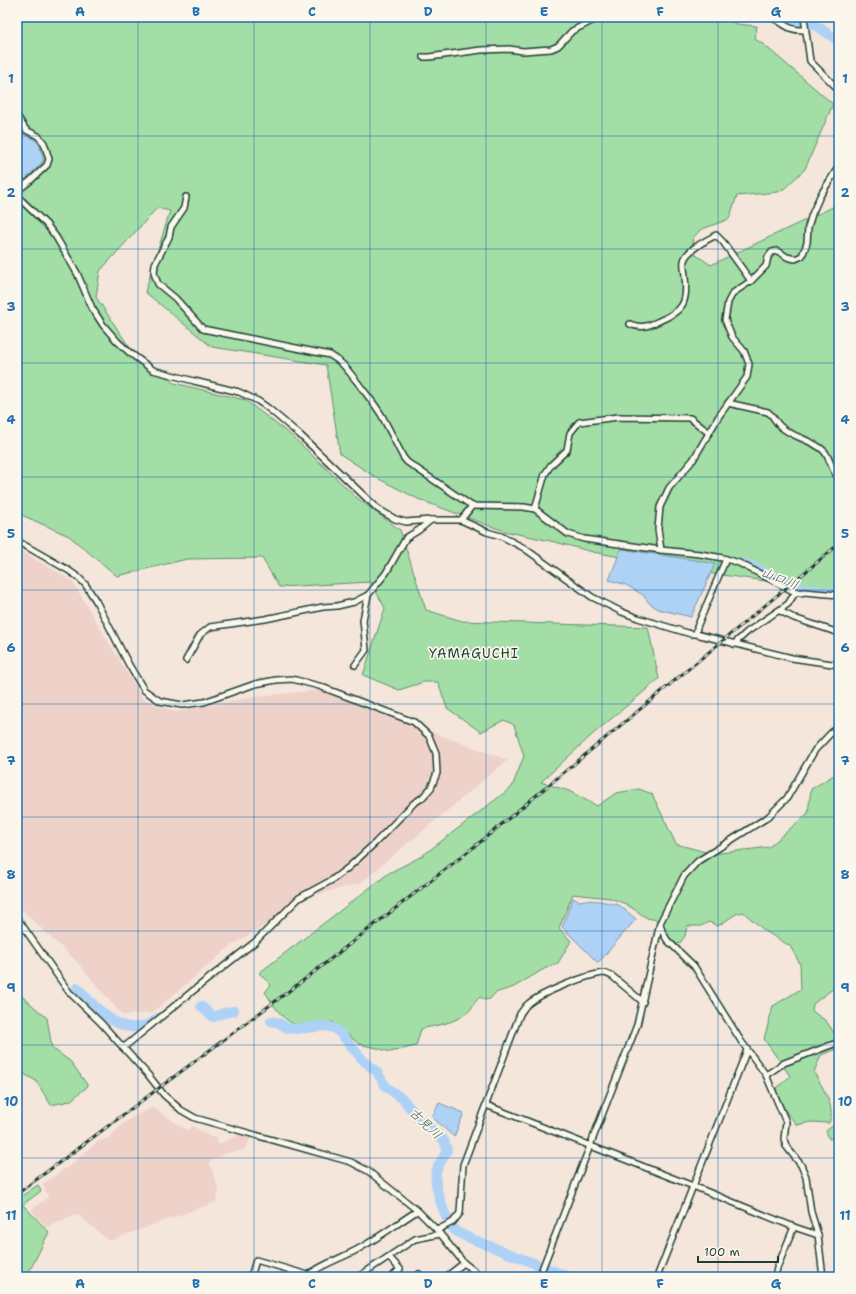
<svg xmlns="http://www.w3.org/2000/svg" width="856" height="1294" font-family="'Shantell Sans','Klee One',sans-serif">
  <rect width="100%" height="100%" fill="#f5e6dc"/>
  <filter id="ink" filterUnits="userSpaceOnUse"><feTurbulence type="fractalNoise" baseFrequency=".025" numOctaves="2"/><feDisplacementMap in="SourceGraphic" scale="8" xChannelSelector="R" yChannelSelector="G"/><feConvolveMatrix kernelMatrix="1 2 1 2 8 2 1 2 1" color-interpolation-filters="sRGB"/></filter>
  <g filter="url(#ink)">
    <g fill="#eed2c9">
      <path d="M17 548 72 581 143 699 175 712 247 698 317 690 508 760 359 884 314 895 231 946 152 1013 122 1015 77 962 23 911 17 901Z"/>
      <path d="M152 1107 187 1130 193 1126 211 1137H217L218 1144 239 1135 251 1138 244 1150 226 1153 209 1162 219 1190 216 1202 109 1241 77 1214 47 1227 31 1210 48 1197 42 1184 71 1165 97 1142 108 1138 126 1121Z"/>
    </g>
    <g fill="#a2dea5" stroke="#608e6c">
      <path d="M17 17H664L665 18 676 17H721L737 24 757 26 755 39 763 44 833 104 805 169 785 188 778 192 737 196 729 219 700 230 693 238 692 245 696 255 711 265 839 204V591L707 573 593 552 555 542 504 531 420 500 377 478 340 454 326 365 212 347 145 292 170 211 157 208 100 271 96 297 130 348 174 383 245 400 292 436 356 497 400 530 426 610 462 621 648 627 659 679 593 734 541 782 569 791 597 806 616 793 639 789 652 794 676 844 713 854 769 847 808 813 811 789 839 772V984L813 1004 812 1011 826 1021 837 1037 834 1050 821 1055 814 1072C821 1086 837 1107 829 1123L810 1122 797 1125 786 1112 775 1090 790 1076 764 1039 773 1006 801 989 800 964 790 946 765 931 743 912 736 914 718 926 709 922 701 926H687L685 936 680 943 674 945C666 938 664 931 662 921L647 918 626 904 610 898 573 894 559 928 571 941 558 963 544 969 514 987 495 993 490 999 485 1000 480 997C473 1003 473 1008 468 1012 456 1023 437 1025 421 1029L416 1046 390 1052 377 1048 367 1046 359 1044 333 1022C322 1022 312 1025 301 1025 285 1026 273 1004 265 992L271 985 259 973 389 873 422 856 512 787 524 756 514 725 504 720 481 732 447 708 438 682H424L399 690 363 675 385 608 371 582 279 587 262 558 187 559 117 576 69 536 17 513Z"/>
      <path d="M17 992 47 1018 52 1048 71 1062 88 1086 70 1101 51 1105 36 1081 17 1070Z"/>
      <path d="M839 1126V1140L835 1138 829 1139 826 1131 831 1127Z"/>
      <path d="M38 1185 41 1191 17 1209V1199Z"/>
      <path d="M24 1206 49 1232 27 1276 17 1277V1213Z"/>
    </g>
    <g fill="#aed2f6" stroke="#7596a8">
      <path d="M17 131 36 140 39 144 43 157V161L39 166 18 186Z"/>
      <path d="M621 549 701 561 715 564 691 617 658 609 649 603 643 595 626 585 609 580Z"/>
      <path d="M573 898 579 901 585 900 600 901 619 905 636 919 598 963 562 927Z"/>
      <path d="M439 1103 464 1113 454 1137 432 1117Z"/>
    </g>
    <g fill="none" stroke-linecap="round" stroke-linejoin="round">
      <g stroke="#aed2f6" stroke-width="10">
        <path d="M791 17V22C798 29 805 26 814 24L839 41"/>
        <path d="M745 563 795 586 805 589 839 593"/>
        <path d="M77 988C96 1006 118 1036 147 1025 151 1024 155 1020 158 1018"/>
        <path d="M201 1006 213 1017 224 1013 234 1011"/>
        <path d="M271 1021 279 1023 287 1028 297 1029 325 1026 334 1028 341 1034 362 1059 377 1072 386 1087 403 1099 417 1117 444 1140 447 1150C444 1157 438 1165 436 1172 433 1184 446 1224 456 1231 459 1234 464 1235 467 1237L569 1277"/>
      </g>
      <g stroke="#1f3d34" stroke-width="8">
        <g id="minor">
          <path d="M622 17 627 18 636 17"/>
          <path d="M771 17C785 23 787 31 805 30"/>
          <path d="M804 17 810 61 839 90"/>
          <path d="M423 57H429L481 50 509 49 523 51 551 49 558 46 572 31 600 17"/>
          <path d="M17 116 26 130 38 136 44 143 49 159 47 165 30 181 17 191"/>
          <path d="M17 196 46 224 56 237 77 273 92 308 103 325 117 341 130 353 153 370 194 381 239 392 258 401 268 408 300 435 378 509 395 519 406 522 431 520H461L487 532 501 536 524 548 592 597 622 612 638 618 691 634H696L792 658 839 665"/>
          <path d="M186 197 184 208 171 227 169 237 155 264 154 273 158 284 175 298 203 329 330 355C345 364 347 370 358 383 366 394 375 404 382 416 389 429 396 443 403 457L407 462 472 506 524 507 535 509 568 534 584 539 661 550 700 554 723 558 739 563 791 590 801 593"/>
          <path d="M630 324C640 329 649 326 659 321 683 311 688 303 685 277 685 272 683 266 684 261 686 250 707 240 716 235L723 242 751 281"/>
          <path d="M728 403 768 412C774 416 775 422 780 426 792 438 812 439 824 451 831 459 831 471 839 478"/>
          <path d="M535 509 545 474 551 465 567 450 570 433 579 422 618 417 690 418 709 433"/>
          <path d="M461 520 472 506"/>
          <path d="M17 541 68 570 78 577 85 584 96 601 129 665 144 690 160 701 182 705 204 702 255 684 276 680 292 679 319 686 414 722 429 736 436 753 437 773 431 788 422 798 414 803 375 843 349 867 332 880 299 898 255 942 194 990 123 1048"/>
          <path d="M661 550 658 529 660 507 669 488 693 460 719 416 747 377 749 364 744 351 732 337 725 320 728 302 733 293 751 281 766 266 768 257 772 252 778 251 787 257 795 259 802 256 807 243 808 227 812 214 820 196 839 166"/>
          <path d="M780 611 794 618 839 633"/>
          <path d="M696 634 697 627 726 559"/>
          <path d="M734 644 747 632 788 604 795 593 804 592 839 595"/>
          <path d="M186 660 200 635 210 627 265 619 323 607 337 606 354 602 368 595 386 573 406 538 419 530 431 520"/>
          <path d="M355 665 366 650 363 620 368 595"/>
          <path d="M17 918 69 992 101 1023 149 1076 164 1095 181 1110 195 1118 351 1162 368 1171 418 1211 437 1230 464 1263 482 1277"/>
          <path d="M660 924 662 931 667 940 694 966 741 1041 766 1075 786 1122 784 1139 786 1146 801 1165 806 1177 811 1212 818 1235 823 1277"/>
          <path d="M766 1075 784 1063 839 1042"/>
          <path d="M486 1105 693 1186 794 1227 818 1235"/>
          <path d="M437 1230 453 1222 460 1213 463 1165 520 1014C523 1010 525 1006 528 1004 541 993 588 974 605 973L612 976 643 1002"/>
          <path d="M389 1257 400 1269 392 1277"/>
          <path d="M419 1274 421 1277"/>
          <path d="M251 1277 256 1260 308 1275C324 1263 343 1258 360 1248 380 1237 398 1223 417 1211"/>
          <path d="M290 1277 292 1271"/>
          <path d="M358 1277 415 1239 440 1234"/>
          <path d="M446 1277 464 1263"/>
          <path d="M539 1277 637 1025 660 923 684 876 698 861 768 817 787 798 815 750 831 733 839 727"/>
          <path d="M657 1277 747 1050"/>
          <path d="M775 1277 777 1268 794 1227"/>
        </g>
      </g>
      <use href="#minor" stroke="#fbf7ec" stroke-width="5"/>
      <g stroke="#1f3d34" stroke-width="3">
        <path id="rail" d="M17 1194 305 979 479 843 839 544"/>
      </g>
      <use href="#rail" stroke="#fbf7ec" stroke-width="1.5" stroke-dasharray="4.5" stroke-linecap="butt"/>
    </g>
  </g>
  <path fill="none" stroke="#1f6fb2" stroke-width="1" stroke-opacity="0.55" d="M138 17V1277M254 17V1277M370 17V1277M486 17V1277M602 17V1277M718 17V1277M17 136H839M17 249H839M17 363H839M17 477H839M17 590H839M17 704H839M17 817H839M17 931H839M17 1045H839M17 1158H839"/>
  <g text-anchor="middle" stroke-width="3.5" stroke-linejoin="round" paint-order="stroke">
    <g font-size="13" font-style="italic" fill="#3c5b5b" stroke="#fbf7ec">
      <text transform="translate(780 578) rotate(22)" y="5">山口川</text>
      <text transform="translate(426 1123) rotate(44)" y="5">古見川</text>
    </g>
    <g font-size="13" letter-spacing="1" fill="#1f3d34" stroke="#fbf7ec">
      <text x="474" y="658">YAMAGUCHI</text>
    </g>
  </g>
  <rect width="856" height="1294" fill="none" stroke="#fbf7ec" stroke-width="44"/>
  <path d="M698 1256v6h80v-6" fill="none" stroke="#1f3d34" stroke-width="2"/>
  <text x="704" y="1256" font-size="12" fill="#1f3d34" stroke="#fbf7ec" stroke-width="3" paint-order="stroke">100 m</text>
  <rect x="22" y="22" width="812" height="1250" fill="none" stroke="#1f6fb2" stroke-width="1.5"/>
  <g font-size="13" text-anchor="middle" font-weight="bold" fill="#1f6fb2">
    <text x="80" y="16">A</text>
    <text x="196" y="16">B</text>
    <text x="312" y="16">C</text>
    <text x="428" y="16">D</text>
    <text x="544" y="16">E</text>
    <text x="660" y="16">F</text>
    <text x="776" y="16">G</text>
    <text x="11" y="83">1</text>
    <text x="845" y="83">1</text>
    <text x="11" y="197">2</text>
    <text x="845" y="197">2</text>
    <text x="11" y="311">3</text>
    <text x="845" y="311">3</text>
    <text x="11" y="424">4</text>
    <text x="845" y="424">4</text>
    <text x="11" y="538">5</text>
    <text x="845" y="538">5</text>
    <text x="11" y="652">6</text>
    <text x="845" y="652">6</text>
    <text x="11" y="765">7</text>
    <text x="845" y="765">7</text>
    <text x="11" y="879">8</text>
    <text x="845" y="879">8</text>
    <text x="11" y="992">9</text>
    <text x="845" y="992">9</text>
    <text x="11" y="1106">10</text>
    <text x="845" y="1106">10</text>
    <text x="11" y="1220">11</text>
    <text x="845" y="1220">11</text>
    <text x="80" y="1288">A</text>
    <text x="196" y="1288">B</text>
    <text x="312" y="1288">C</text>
    <text x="428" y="1288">D</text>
    <text x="544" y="1288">E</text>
    <text x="660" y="1288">F</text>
    <text x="776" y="1288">G</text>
  </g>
</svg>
